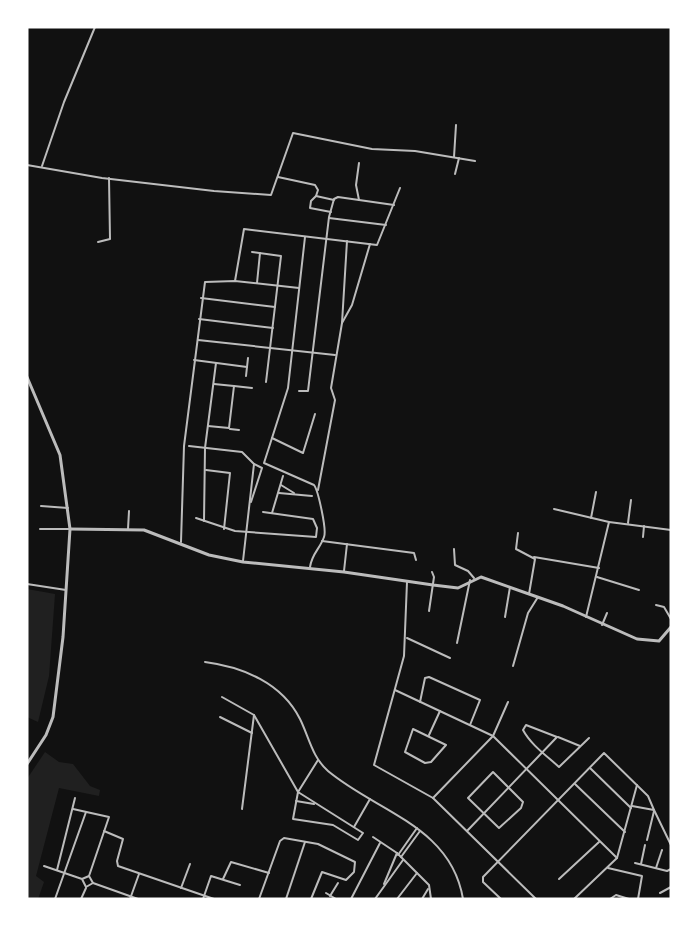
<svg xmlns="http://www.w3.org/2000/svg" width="698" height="926" font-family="Ubuntu,sans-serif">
  <rect width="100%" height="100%" fill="#111"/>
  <g fill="#202020">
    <path d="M27 589 55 594 49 676 38 722 27 717Z"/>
    <path d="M45 752 59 762 73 764 90 786 100 790 99 796 59 788 36 876 44 882 38 899H27V779Z"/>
  </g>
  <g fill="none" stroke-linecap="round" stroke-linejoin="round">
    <g stroke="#bcbcbc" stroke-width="2">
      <path d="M454 157 456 125"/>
      <path d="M359 163 356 185 359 200"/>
      <path d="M27 165 102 178 214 191 271 195 293 133 372 149 415 151 475 161"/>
      <path d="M42 166 64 102 95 27"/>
      <path d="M455 174 459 158"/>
      <path d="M278 177 315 185 318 190 316 196 334 200"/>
      <path d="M316 196 311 201 310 208 331 212"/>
      <path d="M329 218 386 225"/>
      <path d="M305 237 288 388 264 463 314 485C318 490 327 530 324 537 320 549 312 553 310 567"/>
      <path d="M98 242 110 239 109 178"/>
      <path d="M252 252 281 256 266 382"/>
      <path d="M235 281 244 229 377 245 400 188"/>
      <path d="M257 283 260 253"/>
      <path d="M201 298 275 307"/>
      <path d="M199 319 273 328"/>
      <path d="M342 323 352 305 370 244"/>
      <path d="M198 340 335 355"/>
      <path d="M194 360 247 367"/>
      <path d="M246 376 248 358"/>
      <path d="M234 386 252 388"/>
      <path d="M299 391H308L329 217 334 199 338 197 394 205"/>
      <path d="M208 426 229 428 234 386 214 384"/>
      <path d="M230 429 239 430"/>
      <path d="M272 438 303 453 315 414"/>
      <path d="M189 446 242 452 254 464 243 561"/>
      <path d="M206 470 230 473 224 529"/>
      <path d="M281 485 294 493"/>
      <path d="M318 490 335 400 331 388 342 323 347 241"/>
      <path d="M279 493 312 496"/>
      <path d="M251 502 262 468 254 464"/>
      <path d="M41 506 68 508"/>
      <path d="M554 509 609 522"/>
      <path d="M272 513 283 476"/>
      <path d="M196 518 235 531 316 537 317 528 313 519 263 512"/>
      <path d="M591 518 596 492"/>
      <path d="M204 521 205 448 216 363"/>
      <path d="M628 523 631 500"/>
      <path d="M40 529H70"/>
      <path d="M128 529 129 511"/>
      <path d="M518 533 516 549 535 559 529 594"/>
      <path d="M643 537 644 526"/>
      <path d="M322 541 414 553 416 560"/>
      <path d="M181 542 184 446 205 282 235 281 299 288"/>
      <path d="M454 549 455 565 468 571 474 578"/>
      <path d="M534 557 599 568"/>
      <path d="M344 571 347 544"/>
      <path d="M597 577 639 590"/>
      <path d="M407 582 404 656 374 765 433 798 536 899"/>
      <path d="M27 584 66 590"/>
      <path d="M656 605 664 607 671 619"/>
      <path d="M429 611 434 577 432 572"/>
      <path d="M505 617 510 587"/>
      <path d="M586 617 609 522 671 530"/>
      <path d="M602 625 607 613"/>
      <path d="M407 638 450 658"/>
      <path d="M457 643 470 580"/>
      <path d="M205 662C243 667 282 683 300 719 309 737 312 757 328 771 377 812 451 826 463 899"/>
      <path d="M513 666 528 613 538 597"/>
      <path d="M395 690 493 736 617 858"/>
      <path d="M222 697 254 715 298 792 363 833 358 840 333 825 293 819 298 792 318 760"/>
      <path d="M420 702 425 678 429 677 480 700 470 725"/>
      <path d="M220 717 252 733"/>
      <path d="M413 729 446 745 431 762 425 763 405 752Z"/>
      <path d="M429 735 440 711"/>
      <path d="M558 737 580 746"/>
      <path d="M590 768 631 808"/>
      <path d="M493 772 523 802 521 808 499 828 468 798Z"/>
      <path d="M575 784 625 832"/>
      <path d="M433 798 493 736 508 702"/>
      <path d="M296 801 314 804"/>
      <path d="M73 809 109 817 89 876"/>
      <path d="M242 809 254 715"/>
      <path d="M654 810 671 845"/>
      <path d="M354 827 370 799"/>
      <path d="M104 831 123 839 117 861 118 866 214 899"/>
      <path d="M467 831 557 737 526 725 523 730C531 745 547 756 559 767L589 738"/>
      <path d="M373 837 397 853 429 885 431 899"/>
      <path d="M647 840 654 811"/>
      <path d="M398 855 417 828"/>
      <path d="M401 857 420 831"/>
      <path d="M635 863 667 871 671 869"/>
      <path d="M641 864 645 845"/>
      <path d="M44 866 82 879 89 876 93 883 86 887 82 879"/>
      <path d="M608 868 642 876 638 899"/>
      <path d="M656 868 662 850"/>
      <path d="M57 870 75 798"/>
      <path d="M223 879 231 862 269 873"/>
      <path d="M559 879 599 842"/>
      <path d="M93 883 138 899"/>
      <path d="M384 884 397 853"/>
      <path d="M181 888 190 864"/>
      <path d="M326 893 336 899"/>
      <path d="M660 893 671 887"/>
      <path d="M330 896 338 883"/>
      <path d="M55 899 86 812"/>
      <path d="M81 899 86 888"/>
      <path d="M130 899 139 874"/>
      <path d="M203 899 211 876 240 885"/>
      <path d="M259 899 280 841 284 838 318 844 355 862 354 872 346 880 322 872 311 899"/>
      <path d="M286 899 305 842"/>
      <path d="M351 899 380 843"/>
      <path d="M375 899 403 860"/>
      <path d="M397 899 417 873"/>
      <path d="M422 899 428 889"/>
      <path d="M501 899 483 882V877L604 753 648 796 654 810 632 806"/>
      <path d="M574 899 617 858 637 785"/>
      <path d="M610 899 616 895 629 899"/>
    </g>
    <g stroke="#bcbcbc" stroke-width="3">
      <path d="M27 377 60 455 70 529 63 637 53 717 46 735 27 764"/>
      <path d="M70 529 144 530 209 555 243 562 344 572 433 585 458 588 481 577 563 606 637 639 659 641 671 627"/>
    </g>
  </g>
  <rect width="698" height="926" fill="none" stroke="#ffffff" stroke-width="57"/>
</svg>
